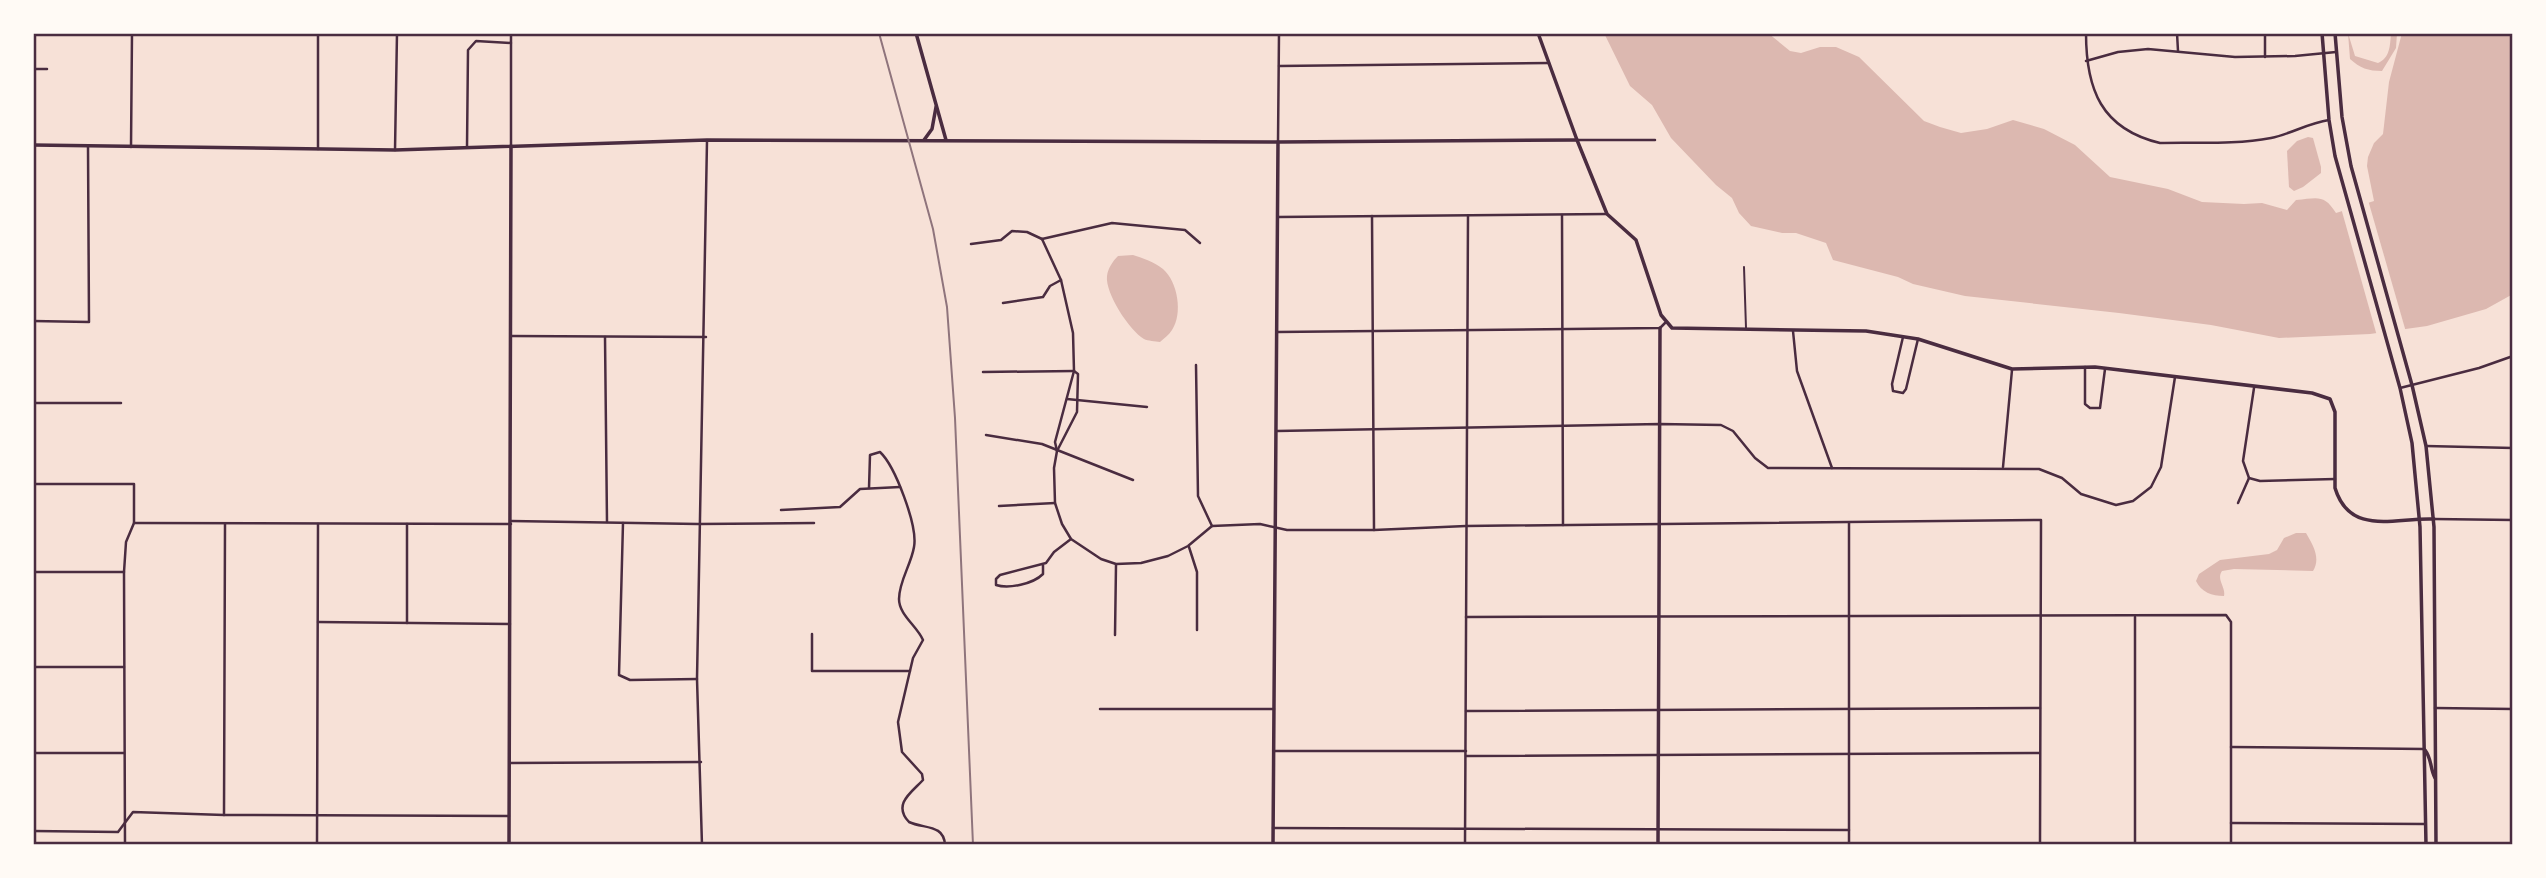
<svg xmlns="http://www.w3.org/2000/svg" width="2546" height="878" font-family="Spectral,serif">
  <rect width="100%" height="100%" fill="#f7e1d7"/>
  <g fill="#dcb8b0">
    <path d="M1604 33H1768L1790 51 1801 53 1820 47H1836L1859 57 1924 121 1940 127 1961 133 1987 129 2013 120 2044 129 2075 145 2110 177 2168 189 2202 202 2244 204 2262 203 2287 210 2296 200C2318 198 2324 194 2336 213L2374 201 2367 166 2368 157 2374 143 2383 134 2389 82 2402 33H2513V294L2486 309 2427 326 2370 334 2279 338 2211 325 2119 313 1965 296 1913 284 1898 277 1833 260 1826 243 1796 233H1782L1751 226 1739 213 1732 198 1716 185 1671 138 1652 105 1630 86Z"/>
    <path d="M2348 33 2355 56 2378 63C2390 58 2390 46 2391 33H2397L2396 48 2382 71C2368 71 2360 68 2350 59Z"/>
    <path d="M2308 137 2313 138 2321 167V173L2303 187 2294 191 2289 187 2287 151 2297 141Z"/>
    <path d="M1133 255C1143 258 1154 262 1163 269 1178 282 1183 314 1172 330 1169 335 1164 338 1160 342 1155 341 1148 341 1144 339 1129 330 1105 293 1107 276 1108 268 1113 261 1118 256Z"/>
    <path d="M2296 533H2306C2313 545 2321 558 2313 571L2234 569 2222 571C2216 580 2226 587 2224 596 2212 596 2201 592 2196 581L2199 574 2220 560 2269 554 2277 550 2284 538Z"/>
  </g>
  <path fill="#f7e1d7" d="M2368 200 2406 332 2377 336 2341 208Z"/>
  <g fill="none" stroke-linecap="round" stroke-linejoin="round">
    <path stroke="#4a2c40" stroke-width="2" d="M1744 267 1746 328"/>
    <g stroke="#4a2c40" stroke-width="2.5">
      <path d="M511 33V146"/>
      <path d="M2086 33C2086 89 2101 129 2160 143 2197 142 2234 145 2271 138 2291 134 2308 123 2329 120"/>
      <path d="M2177 33 2178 51"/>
      <path d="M2265 33V57"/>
      <path d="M2086 61 2118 52 2148 49 2235 57 2295 56 2336 52"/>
      <path d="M1279 66 1549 63"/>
      <path d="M33 69H47"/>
      <path d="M1577 140H1655"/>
      <path d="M1278 142 1279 33"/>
      <path d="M131 147 132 33"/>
      <path d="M467 147 468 50 476 41 511 43"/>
      <path d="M318 149V33"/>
      <path d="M395 150 397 33"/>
      <path d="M1562 215 1563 525"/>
      <path d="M1372 216 1374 530"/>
      <path d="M1278 217 1607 214"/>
      <path d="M1042 239 1061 280 1073 333 1074 371 1055 442 1057 451 1054 468 1055 503 1062 524 1071 539 1101 559 1116 564 1141 563 1168 556 1188 546 1212 526 1260 524 1287 530H1374L1466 526 2041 520 2040 845"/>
      <path d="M1042 239 1112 223 1185 230 1200 243"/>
      <path d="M971 244 1001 240 1012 231 1027 232 1042 239"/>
      <path d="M1003 303 1043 297 1050 286 1061 280"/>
      <path d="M33 321 89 322 88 146"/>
      <path d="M1793 331 1797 371 1832 468"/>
      <path d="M1277 332 1660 328 1665 323"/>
      <path d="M511 336 706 337"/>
      <path d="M605 337 607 522"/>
      <path d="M1903 337 1892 384 1893 391 1903 393 1906 389 1918 339"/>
      <path d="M1196 365 1198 496 1212 526"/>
      <path d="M2085 367V404L2090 408H2100L2105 369"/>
      <path d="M983 372 1074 371"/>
      <path d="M2254 388 2243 461 2249 478 2260 481 2335 479"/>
      <path d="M2400 388 2479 368 2513 356"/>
      <path d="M1067 399 1147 407"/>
      <path d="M33 403H121"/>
      <path d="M1277 431 1660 424 1721 425 1733 431 1755 458 1768 468 2039 469 2062 478 2081 494 2116 505 2133 501 2151 487 2161 467 2175 377"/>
      <path d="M986 435 1042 444 1133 480"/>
      <path d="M2426 446 2513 448"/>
      <path d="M1057 451 1077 412 1078 374 1074 371"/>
      <path d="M2003 467 2012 370"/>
      <path d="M33 484H134V523L126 542 124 572 125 845"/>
      <path d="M869 488 870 455 880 452C895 466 918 526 914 547 911 565 899 581 899 599 899 615 917 626 923 640L913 658 898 722 902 752 922 774 923 780C912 792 892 804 909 822 924 829 944 824 945 845"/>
      <path d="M2238 503 2249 478"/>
      <path d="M999 506 1055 503"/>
      <path d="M781 510 840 507 860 489 900 487"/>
      <path d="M2434 519 2513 520"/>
      <path d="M511 521 698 524 814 523"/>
      <path d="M134 523 511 524"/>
      <path d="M623 523 619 675 630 680 697 679"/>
      <path d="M1849 523V845"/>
      <path d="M407 524V623"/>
      <path d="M1189 547 1197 572V630"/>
      <path d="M1043 564V574C1033 584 1009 589 996 585V579L1000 575 1046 563 1054 552 1071 539"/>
      <path d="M33 572H124"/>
      <path d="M1466 617 2226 615 2231 622V845"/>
      <path d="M318 622 510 624"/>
      <path d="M812 634V671H910"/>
      <path d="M1115 635 1116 565"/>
      <path d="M33 667H124"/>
      <path d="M2435 708 2513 709"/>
      <path d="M1100 709H1274"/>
      <path d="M1466 711 2040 708"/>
      <path d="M2231 747 2424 749"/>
      <path d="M1274 751H1466"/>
      <path d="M33 753H124"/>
      <path d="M1466 756 2039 753"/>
      <path d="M510 763 701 762"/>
      <path d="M224 815 225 524"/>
      <path d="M2231 823 2425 824"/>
      <path d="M1273 828 1849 830"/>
      <path d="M33 831 118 832 133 812 224 815 509 816"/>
      <path d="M317 845 318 524"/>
      <path d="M702 845 697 679 707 141"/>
      <path d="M1465 845 1468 216"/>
      <path d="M2135 845V617"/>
    </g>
    <g stroke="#4a2c40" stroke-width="3.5">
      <path d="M916 33 946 140"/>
      <path d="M1538 33 1577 140 1607 214 1636 240 1661 315 1672 328 1866 331 1918 339 2012 369 2095 367 2312 393 2330 399 2335 412V488C2350 537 2396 517 2434 519"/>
      <path d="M924 140 932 129 936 107"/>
      <path d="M33 145 395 150 707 140 1278 142 1577 140"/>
      <path d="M509 845 511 146"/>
      <path d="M1273 845 1278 142"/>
      <path d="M1658 845 1660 328"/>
    </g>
    <g stroke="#4a2c40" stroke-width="3.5">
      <path d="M2322 33 2329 120 2335 156 2400 388 2412 443 2420 527 2426 845"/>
      <path d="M2335 33 2342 117 2351 166 2412 385 2426 446 2434 527 2436 845"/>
      <path d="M2425 750C2432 759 2430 769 2435 778"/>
    </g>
    <path stroke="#8f747c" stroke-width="2" d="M879 33 933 229 947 307 955 418 973 845"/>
  </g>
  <rect width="2546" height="878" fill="none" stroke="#fffaf5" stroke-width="70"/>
  <rect x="35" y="35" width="2476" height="808" fill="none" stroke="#4a2c40" stroke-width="2.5"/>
</svg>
